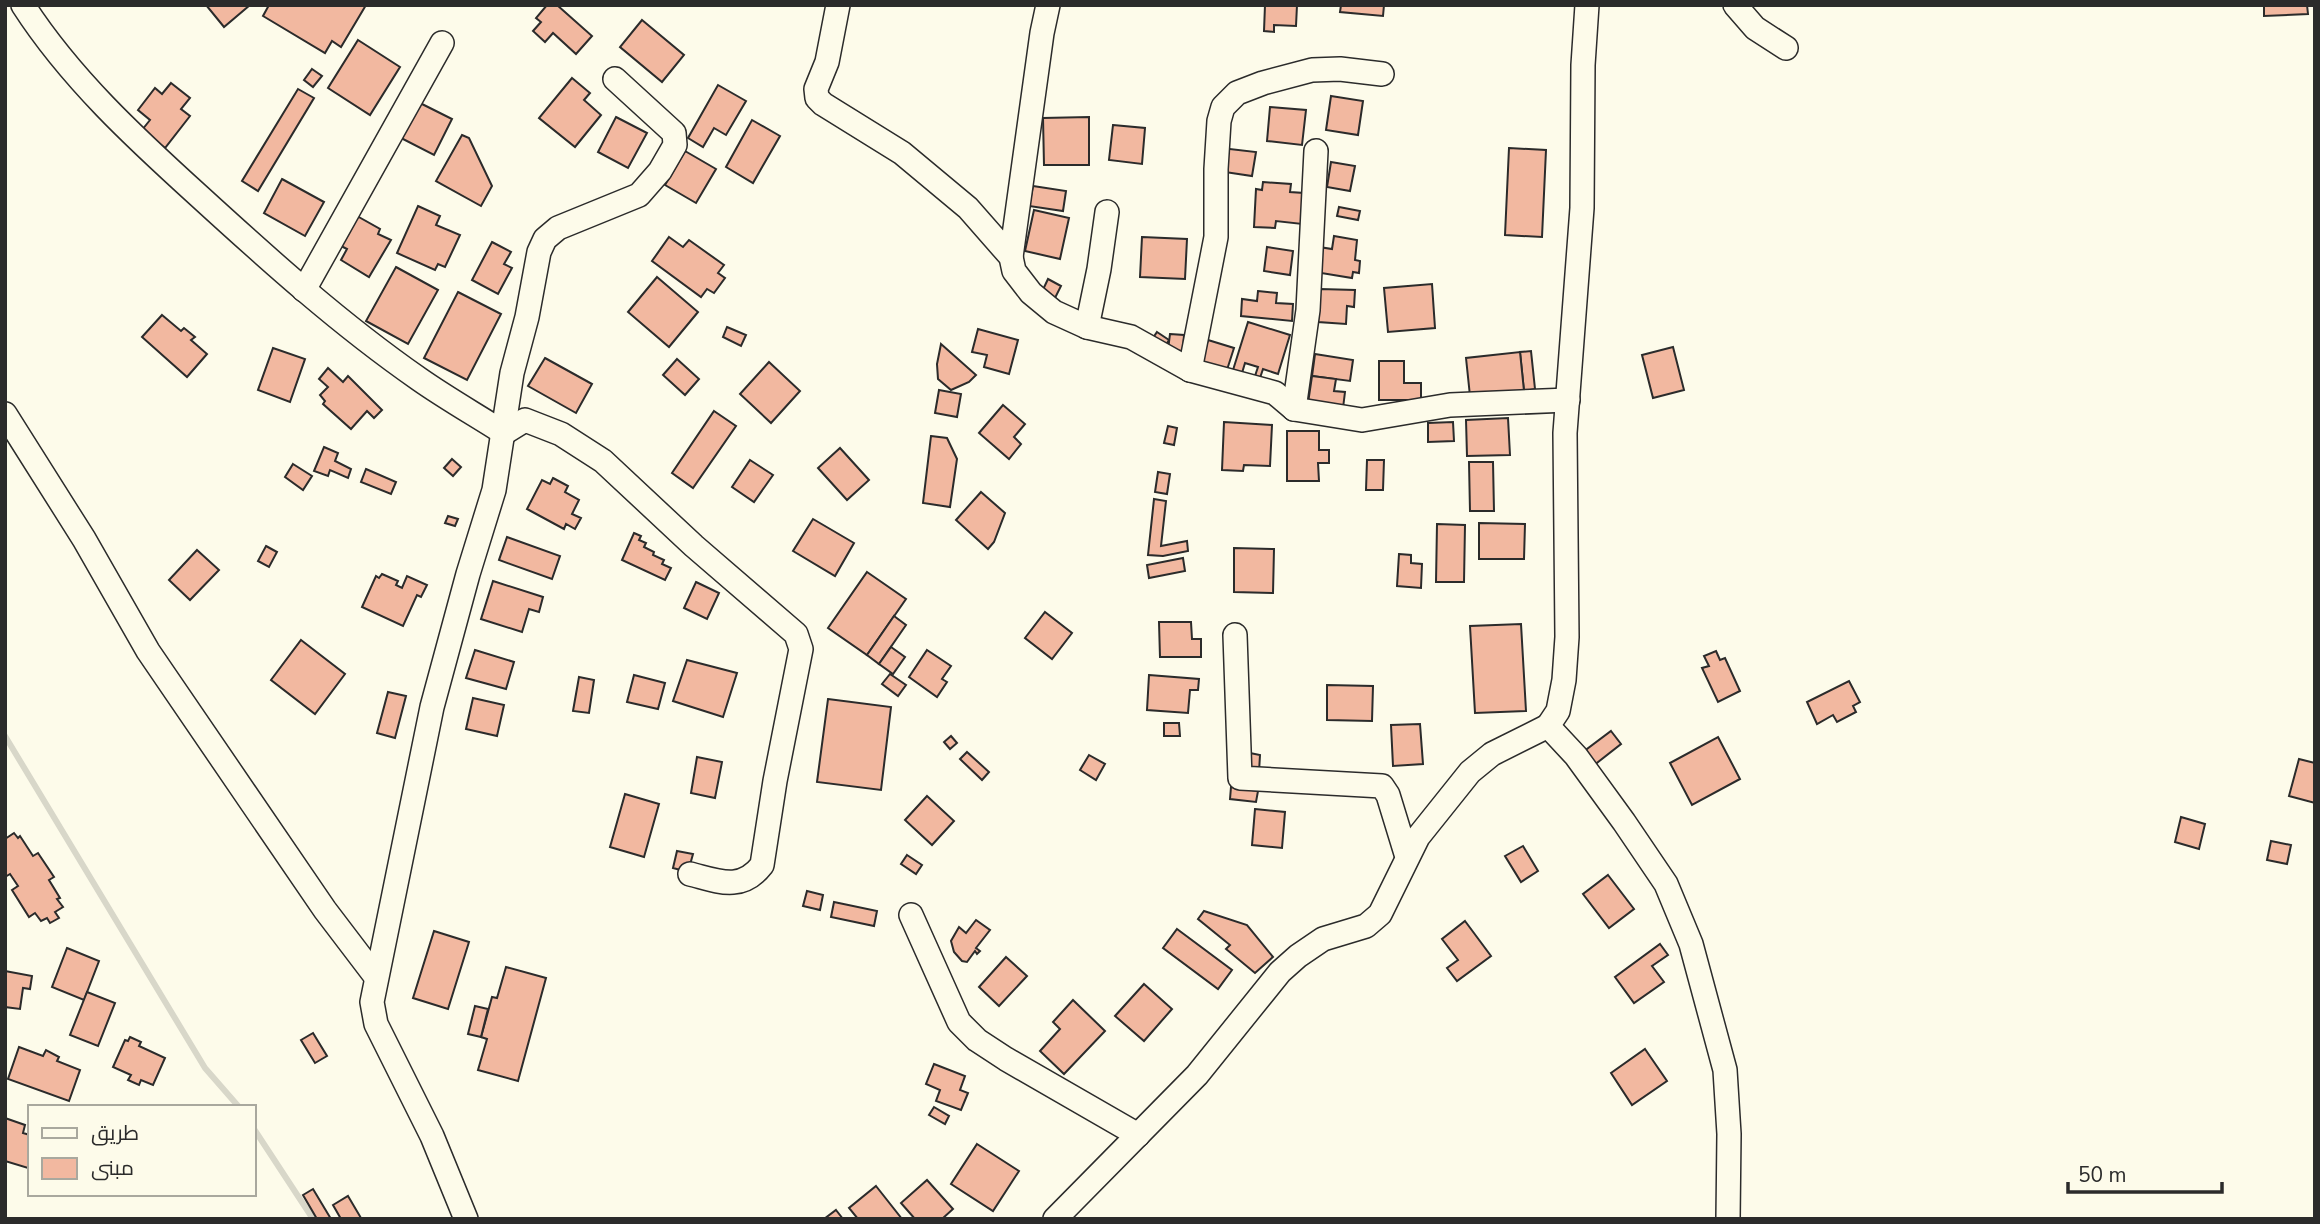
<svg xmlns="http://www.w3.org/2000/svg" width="2320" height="1224" font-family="'Nunito Sans',Cairo,sans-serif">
  <rect width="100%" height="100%" fill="#fdfbea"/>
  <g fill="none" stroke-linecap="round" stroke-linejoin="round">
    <g stroke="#d8d7c9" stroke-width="6">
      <path d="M5 736 205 1068 239 1107"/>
      <path d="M254 1129 313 1219"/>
    </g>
  </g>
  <g fill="#f2b8a0" stroke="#2b2b2b" stroke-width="2">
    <path d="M206 5H250L224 27Z"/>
    <path d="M269 5H366L341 47 332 41 325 53 263 16Z"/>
    <path d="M547 5H557L592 36 576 54 553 33 545 42 533 31 541 22 536 18Z"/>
    <path d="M1265 5H1297L1296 26 1274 25V32L1264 31Z"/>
    <path d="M1341 5H1384L1383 16 1340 12Z"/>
    <path d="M2264 5H2307L2308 14 2264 16Z"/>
    <path d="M642 20 684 55 662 82 620 47Z"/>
    <path d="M358 40 400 67 370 115 328 88Z"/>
    <path d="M312 69 322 76 313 87 304 80Z"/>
    <path d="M572 78 590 93 584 100 601 115 575 147 539 118Z"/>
    <path d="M171 83 190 98 181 109 190 116 165 148 142 130 150 120 138 110 155 88 162 94Z"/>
    <path d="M718 85 746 101 726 135 714 128 703 147 688 138Z"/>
    <path d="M298 89 314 98 258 191 242 181Z"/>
    <path d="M1331 96 1363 101 1358 135 1326 130Z"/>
    <path d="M418 102 452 119 434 155 401 138Z"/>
    <path d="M1270 107 1306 110 1302 145 1267 141Z"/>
    <path d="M616 117 647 133 628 168 598 152Z"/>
    <path d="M1089 117V165H1044L1043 118Z"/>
    <path d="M752 120 780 136 753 183 726 167Z"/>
    <path d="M1113 125 1145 128 1142 164 1109 160Z"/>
    <path d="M462 135 469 138 492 186 481 206 436 181Z"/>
    <path d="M1221 148 1256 152 1252 176 1218 171Z"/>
    <path d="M1509 148 1546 150 1542 237 1505 235Z"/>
    <path d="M685 151 716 169 696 203 665 185Z"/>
    <path d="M1331 162 1355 166 1350 191 1327 187Z"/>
    <path d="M282 179 324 202 305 236 264 213Z"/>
    <path d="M1263 182 1291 184 1290 192 1304 193 1302 224 1276 221 1275 228 1254 227 1256 189 1262 190Z"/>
    <path d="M1033 186 1066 191 1063 211 1029 206Z"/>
    <path d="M418 206 440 216 436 225 460 235 445 267 438 264 435 270 397 253Z"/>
    <path d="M1339 207 1360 211 1358 220 1337 216Z"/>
    <path d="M1034 210 1069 218 1060 259 1025 251Z"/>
    <path d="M357 216 380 229 378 234 391 240 369 277 341 260 347 249 341 246Z"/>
    <path d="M1334 236 1357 240 1355 260 1360 261 1359 273 1353 272 1352 278 1315 272 1319 247 1332 249Z"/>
    <path d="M669 237 683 247 689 240 724 265 718 273 725 278 714 293 707 289 701 297 652 261Z"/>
    <path d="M1142 237 1187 239 1185 279 1140 277Z"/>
    <path d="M492 242 511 252 504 264 512 268 498 294 472 280Z"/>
    <path d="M1267 247 1293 251 1290 275 1264 271Z"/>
    <path d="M396 267 438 290 408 344 366 321Z"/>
    <path d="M657 277 698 312 669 347 628 312Z"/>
    <path d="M1048 279 1061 286 1053 302 1040 296Z"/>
    <path d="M1432 284 1435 328 1388 332 1384 288Z"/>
    <path d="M1320 289 1355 290 1354 307 1347 306 1346 324 1318 322Z"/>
    <path d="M1258 291 1277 293 1276 303 1293 304 1292 321 1241 316 1242 299 1257 301Z"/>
    <path d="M458 292 501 314 467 380 424 358Z"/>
    <path d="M162 315 181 331 184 328 195 337 191 340 207 354 187 377 142 337Z"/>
    <path d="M1248 322 1290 335 1278 374 1263 369 1260 378 1255 376 1258 367 1245 363 1242 373 1233 370Z"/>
    <path d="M727 327 746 335 741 346 723 337Z"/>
    <path d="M978 329 1018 340 1009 374 984 367 987 355 972 352Z"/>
    <path d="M1157 332 1169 340 1164 348 1151 341Z"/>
    <path d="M1170 334 1184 335 1183 351 1168 350Z"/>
    <path d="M1208 340 1234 348 1225 376 1200 368Z"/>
    <path d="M941 344 976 375 969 382 951 390 938 379 937 364Z"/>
    <path d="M1673 347 1684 390 1653 398 1642 355Z"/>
    <path d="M273 348 305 359 290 402 258 390Z"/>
    <path d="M1531 351 1535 389 1524 391 1520 352Z"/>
    <path d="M1520 352 1524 391 1470 396 1466 358Z"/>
    <path d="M1315 354 1353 360 1350 381 1312 376Z"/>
    <path d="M545 358 592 384 576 413 528 386Z"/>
    <path d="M677 359 699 379 685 395 663 375Z"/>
    <path d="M1379 361H1404V383H1421V400H1379Z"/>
    <path d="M769 362 800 391 771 423 740 394Z"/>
    <path d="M328 368 343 382 348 376 382 410 374 418 367 411 351 429 323 404 325 401 320 395 328 387 319 379Z"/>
    <path d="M1312 376 1336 379 1334 391 1345 392 1343 408 1308 403Z"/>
    <path d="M939 390 961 394 957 417 935 413Z"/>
    <path d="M1003 405 1025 424 1014 437 1021 444 1009 459 979 433Z"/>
    <path d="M714 411 736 426 693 488 672 473Z"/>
    <path d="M1508 418 1510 455 1467 456 1466 420Z"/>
    <path d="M1224 422 1272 425 1270 466 1244 465 1243 471 1222 470Z"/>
    <path d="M1453 422 1454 441 1428 442V423Z"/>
    <path d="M1168 426 1177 428 1174 445 1164 443Z"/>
    <path d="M1287 431H1319V450H1329V463H1318L1319 481H1287Z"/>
    <path d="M931 436 947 438 957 459 950 507 923 503Z"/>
    <path d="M324 447 338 453 335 461 351 469 348 478 330 470 328 476 314 471Z"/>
    <path d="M840 448 869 480 847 500 818 468Z"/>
    <path d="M452 459 461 467 453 476 444 468Z"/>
    <path d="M750 460 773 475 754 502 732 487Z"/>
    <path d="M1367 460H1384L1383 490H1366Z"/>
    <path d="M1469 462H1493L1494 511H1470Z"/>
    <path d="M293 464 312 476 303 490 285 477Z"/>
    <path d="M366 469 396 482 391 494 361 482Z"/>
    <path d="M1158 472 1170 474 1167 494 1155 492Z"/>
    <path d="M553 478 568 486 565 492 579 500 572 514 581 518 575 529 566 524 564 529 527 509 542 480 550 484Z"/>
    <path d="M981 492 1005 513 994 542 988 549 956 520Z"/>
    <path d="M1154 499 1166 501 1161 546 1187 541 1188 551 1163 556 1148 555Z"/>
    <path d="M448 516 458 519 455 526 445 523Z"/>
    <path d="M813 519 854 543 835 576 793 551Z"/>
    <path d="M1479 523 1525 524 1524 559H1479Z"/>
    <path d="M1437 524 1465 525 1464 582H1436Z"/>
    <path d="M634 533 641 536 639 540 646 543 644 547 654 552 653 555 664 560 662 564 671 568 665 580 622 560Z"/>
    <path d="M507 537 560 556 552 579 499 560Z"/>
    <path d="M266 546 277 552 269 567 258 561Z"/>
    <path d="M1234 548 1274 549 1273 593 1234 592Z"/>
    <path d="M197 550 219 570 190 600 169 580Z"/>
    <path d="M1399 554 1411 555V563L1422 564 1421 588 1397 586Z"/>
    <path d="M1183 558 1185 571 1149 578 1147 565Z"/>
    <path d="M867 572 906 599 867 655 828 628Z"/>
    <path d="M382 574 398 581 396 585 402 588 407 576 427 585 421 597 417 595 403 626 362 607 376 576 379 578Z"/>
    <path d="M493 581 543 597 539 612 529 609 522 632 481 619Z"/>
    <path d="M696 582 719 593 707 619 684 608Z"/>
    <path d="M1045 612 1072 633 1052 659 1025 638Z"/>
    <path d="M894 616 906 625 879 664 867 655Z"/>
    <path d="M1159 622H1191L1192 639H1201V657H1160Z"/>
    <path d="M1521 624 1526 711 1475 713 1470 626Z"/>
    <path d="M301 640 345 674 315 714 271 680Z"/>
    <path d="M891 647 905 657 893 674 879 664Z"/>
    <path d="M475 650 514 662 506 689 466 678Z"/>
    <path d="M927 650 951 666 942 679 947 682 937 697 909 677Z"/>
    <path d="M1716 651 1720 660 1725 658 1740 691 1718 702 1702 668 1709 666 1704 656Z"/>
    <path d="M687 660 737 673 723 717 673 701Z"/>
    <path d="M890 674 906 685 898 696 882 684Z"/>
    <path d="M634 675 665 683 658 709 627 702Z"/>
    <path d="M1149 675 1199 679 1198 690H1190L1188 713 1147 710Z"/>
    <path d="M579 677 594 680 589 713 573 711Z"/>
    <path d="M1849 681 1860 702 1853 706 1856 712 1837 722 1833 715 1817 724 1807 702Z"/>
    <path d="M1327 685 1373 686 1372 721 1327 720Z"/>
    <path d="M388 692 406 696 395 738 377 733Z"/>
    <path d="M473 698 504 705 497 736 466 729Z"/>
    <path d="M828 699 891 707 881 790 817 782Z"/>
    <path d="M1164 723H1179L1180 736H1164Z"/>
    <path d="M1420 724 1423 764 1393 766 1391 725Z"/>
    <path d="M1611 731 1621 744 1593 766 1583 752Z"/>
    <path d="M951 736 957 743 950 749 944 742Z"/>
    <path d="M1718 737 1740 779 1692 805 1670 763Z"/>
    <path d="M967 752 989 772 982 780 960 759Z"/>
    <path d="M1250 753 1260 755 1259 772 1248 771Z"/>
    <path d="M1089 755 1105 764 1096 780 1080 770Z"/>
    <path d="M697 757 722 762 715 798 691 793Z"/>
    <path d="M2299 759 2315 763V803L2289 796Z"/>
    <path d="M1231 787 1258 791 1256 802 1230 799Z"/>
    <path d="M625 794 659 804 644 857 610 847Z"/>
    <path d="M927 796 954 821 932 845 905 820Z"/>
    <path d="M1255 809 1285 812 1282 848 1252 845Z"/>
    <path d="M2181 817 2205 824 2199 849 2175 842Z"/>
    <path d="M14 833 18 838 20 836 33 856 38 853 54 877 49 880 60 898 57 899 63 907 55 912 59 918 50 923 47 918 41 921 35 913 29 917 12 890 18 886 10 874 5 877V839Z"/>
    <path d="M2271 841 2291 845 2287 864 2267 860Z"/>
    <path d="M1523 846 1538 871 1521 882 1505 856Z"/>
    <path d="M677 851 693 854 688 872 673 868Z"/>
    <path d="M907 855 922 865 916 874 901 864Z"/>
    <path d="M1608 875 1634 909 1609 928 1583 894Z"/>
    <path d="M807 891 823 895 820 910 803 906Z"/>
    <path d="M834 902 877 911 874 926 831 917Z"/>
    <path d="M1204 911 1247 925 1273 957 1255 973 1226 949 1230 945 1198 919Z"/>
    <path d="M976 920 990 930 976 948 980 951 977 954 975 951 967 962 962 961 954 952 951 941 959 927 966 933Z"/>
    <path d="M1465 921 1491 956 1457 981 1447 968 1458 960 1442 939Z"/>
    <path d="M1177 929 1232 970 1218 989 1163 948Z"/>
    <path d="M434 931 469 942 448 1009 413 998Z"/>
    <path d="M1660 944 1668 955 1652 966 1664 982 1634 1003 1615 977Z"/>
    <path d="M67 948 99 961 84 1000 52 987Z"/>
    <path d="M1006 957 1027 976 999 1006 979 987Z"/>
    <path d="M506 967 546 978 518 1081 478 1070 487 1039 481 1037 492 997 497 998Z"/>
    <path d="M5 971 32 976 30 989 23 988 20 1009 5 1007Z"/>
    <path d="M1144 984 1172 1009 1144 1041 1115 1016Z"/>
    <path d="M87 992 115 1003 98 1046 70 1035Z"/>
    <path d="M1073 1000 1105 1031 1064 1074 1040 1051 1060 1029 1053 1022Z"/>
    <path d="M475 1006 488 1009 481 1037 468 1034Z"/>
    <path d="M313 1033 327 1056 315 1063 301 1040Z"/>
    <path d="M130 1037 141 1042 139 1046 165 1058 153 1085 141 1080 139 1085 128 1080 131 1075 113 1067 125 1040 128 1041Z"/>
    <path d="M19 1047 43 1056 46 1050 59 1057 57 1061 80 1070 69 1101 8 1079Z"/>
    <path d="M1645 1049 1667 1081 1632 1105 1611 1073Z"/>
    <path d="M934 1064 965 1076 960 1090 968 1093 961 1110 936 1101 940 1090 926 1084Z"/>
    <path d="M934 1107 949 1116 945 1124 929 1115Z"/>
    <path d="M5 1118 25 1125 23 1133 30 1135 28 1168 5 1161Z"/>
    <path d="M977 1144 1019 1171 993 1211 951 1184Z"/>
    <path d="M927 1180 953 1209 942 1219H915L901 1203Z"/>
    <path d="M876 1186 902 1219H858L849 1208Z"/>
    <path d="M313 1189 331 1219H317L303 1195Z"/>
    <path d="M348 1196 361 1218 359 1219H341L333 1205Z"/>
    <path d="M836 1210 843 1219H824Z"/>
  </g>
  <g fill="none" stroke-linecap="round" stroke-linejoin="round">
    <g stroke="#2b2b2b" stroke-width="26">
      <g id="minor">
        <path d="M23 5C70 78 135 138 199 196 269 260 340 324 419 379 446 398 476 415 504 433"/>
        <path d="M838 5 827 62 816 89 817 98 823 104 902 153 968 208 1011 257 1014 271 1031 293 1054 312 1087 327 1131 337 1190 370 1275 393 1294 409 1362 420 1450 405 1568 400"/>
        <path d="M1587 5 1583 65 1582 208 1565 433 1567 637 1564 680 1558 711 1548 726 1576 756 1624 822 1666 884 1691 944 1725 1070 1729 1134 1728 1219"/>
        <path d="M1735 5 1755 28 1786 48"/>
        <path d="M1011 257 1042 33 1048 5"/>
        <path d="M304 290 442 43"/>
        <path d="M1087 327 1099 269 1107 212"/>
        <path d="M1190 370 1216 237V169L1219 121 1223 107 1237 93 1263 83 1312 70 1340 69 1382 74"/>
        <path d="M1294 409 1308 310 1316 151"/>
        <path d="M5 414 84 539 148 651 325 910 376 977"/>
        <path d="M504 433 525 420 561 434 603 461 694 546 796 634 801 649 775 781 762 865C741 892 718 881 690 874"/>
        <path d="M1235 635 1240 778 1382 786 1388 795 1407 857"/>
        <path d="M911 915 959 1022 977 1040 1006 1059 1138 1135"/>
        <path d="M466 1219 432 1136 376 1024 372 1002 432 707 468 574 494 490 512 373 527 317 539 252 545 239 558 228 639 195 660 171 675 145 674 133 615 79"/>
        <path d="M1055 1219 1197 1075 1280 972 1298 956 1323 939 1366 926 1380 914 1418 837 1470 772 1492 754 1548 726"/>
      </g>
    </g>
    <use href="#minor" stroke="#fdfbea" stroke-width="23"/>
  </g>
  <rect width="2320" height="1224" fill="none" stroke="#2b2b2b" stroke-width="14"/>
  <rect x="28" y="1105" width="228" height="91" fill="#fdfbea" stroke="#a9a89e" stroke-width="2"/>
  <rect x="42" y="1128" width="35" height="10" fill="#fdfbea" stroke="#a9a89e" stroke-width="2"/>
  <text x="91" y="1140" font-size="21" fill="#2b2b2b">طريق</text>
  <rect x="42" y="1158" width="35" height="21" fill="#f2b8a0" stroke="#a9a89e" stroke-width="2"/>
  <text x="91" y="1175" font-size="21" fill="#2b2b2b">مبنى</text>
  <path d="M2068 1182v10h154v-10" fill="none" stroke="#2b2b2b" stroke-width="3.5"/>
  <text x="2078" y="1182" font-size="21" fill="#2b2b2b" stroke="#fdfbea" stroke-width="5" paint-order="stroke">50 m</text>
</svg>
